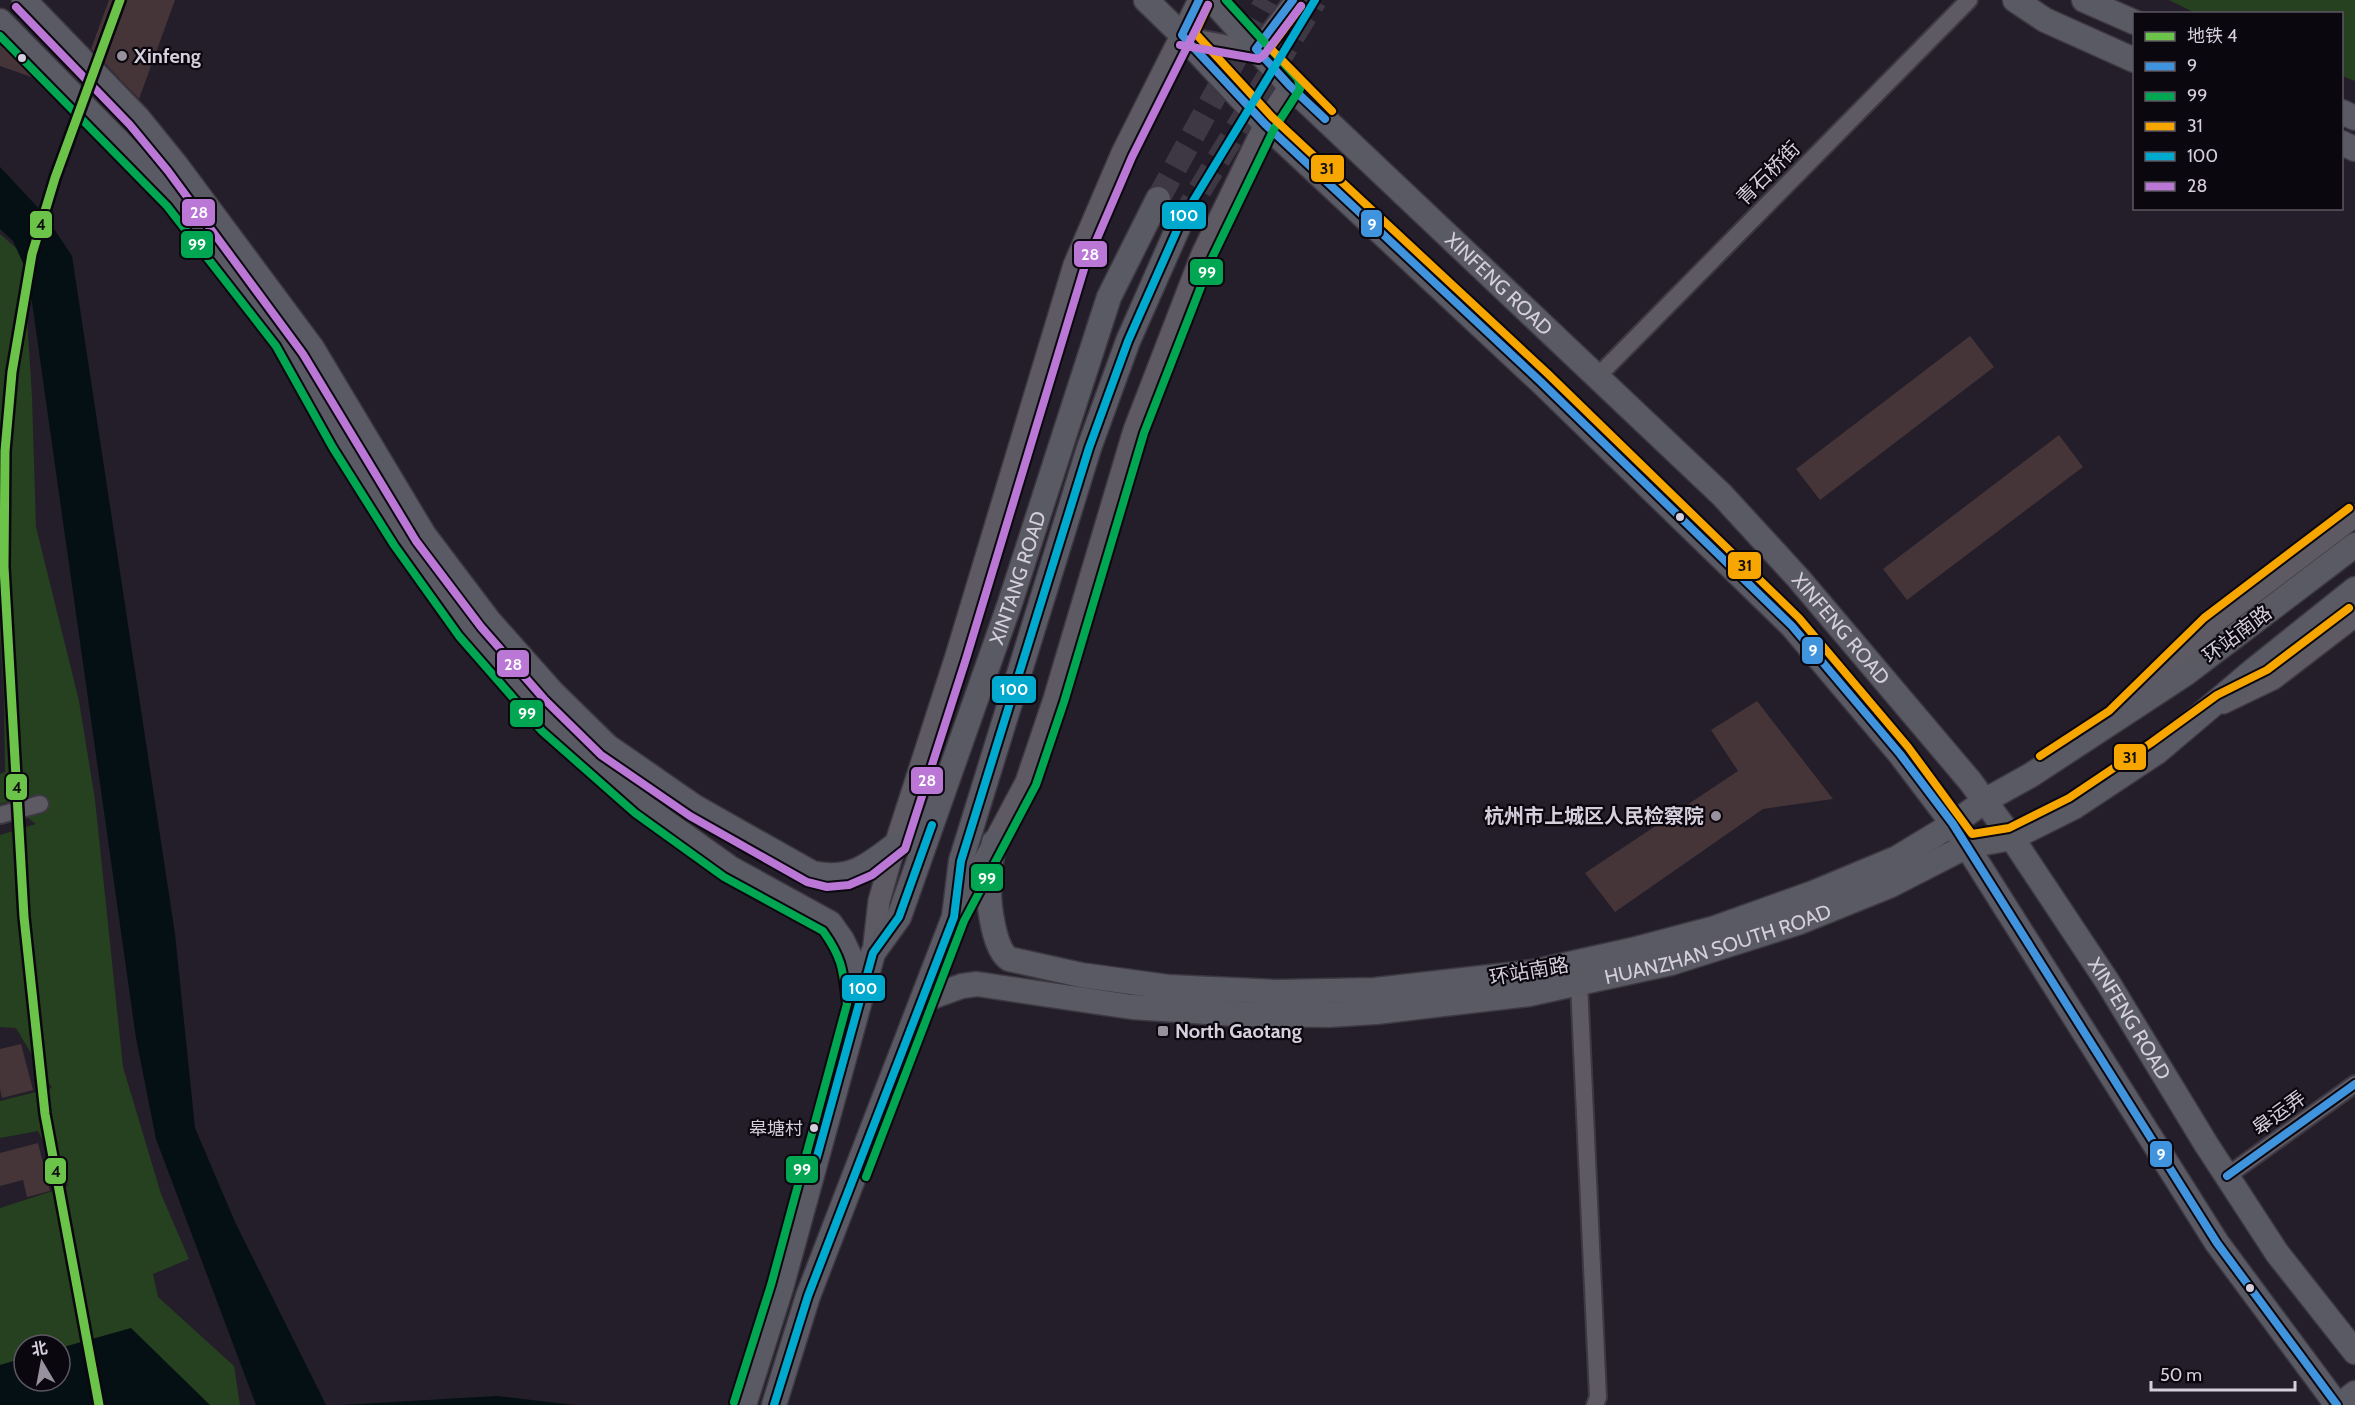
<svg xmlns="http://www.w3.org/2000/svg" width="2355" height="1405" font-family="Cabin,'Noto Sans SC',sans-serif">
  <rect width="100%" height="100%" fill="#231e29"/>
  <g fill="#26411f" fill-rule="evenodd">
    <path d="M2169 0H2355V81L2342 76V14L2195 13Z"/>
    <path d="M0 234 23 254 32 397 36 527 79 701 95 800 123 1067 161 1194 189 1259 153 1274 158 1297 234 1366 240 1405H0V1208L68 1186 38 1131 0 1138V1101L52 1088 16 1028 0 1027V835L36 824 7 802 0 804V774L5 772 4 697 0 637ZM24 1345H60V1381H24Z"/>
  </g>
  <g fill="#041013">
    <path d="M0 167 44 214 72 256 175 934 195 1128 235 1222 326 1405H256L156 1139 136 1038 28 274 13 241 0 229Z"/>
    <path d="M131 1328 210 1405H0V1365L24 1358V1381H60V1348Z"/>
    <path d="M497 1396 574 1405H341Z"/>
  </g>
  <g fill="#453538">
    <path d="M109 0H175L139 99 91 49Z"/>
    <path d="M0 45 6 48 37 79 0 66Z"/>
    <path d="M68 70 74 72 102 101 97 100Z"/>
    <path d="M1970 336 1994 367 1820 500 1796 469Z"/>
    <path d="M2059 435 2083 467 1907 600 1883 569Z"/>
    <path d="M1757 701 1833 799 1763 809 1615 912 1585 873 1738 771 1711 730Z"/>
    <path d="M21 1044 33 1090 2 1098 0 1089V1049Z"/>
    <path d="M38 1143 50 1191 27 1197 23 1180 0 1186V1153Z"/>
  </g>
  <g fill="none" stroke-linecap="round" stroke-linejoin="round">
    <g stroke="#3e3844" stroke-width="24" stroke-dasharray="24 12" stroke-linecap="butt">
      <path d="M1158 199 1267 0"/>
      <path d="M1181 221 1315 0"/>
    </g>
    <g stroke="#3d3842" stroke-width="20">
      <g id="minor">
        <path d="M1182 35 1256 49 1293 0"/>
        <path d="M1598 376 1969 0"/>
        <path d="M0 815 40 804"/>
        <path d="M1579 984 1598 1397 1595 1405"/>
        <path d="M2227 1176 2355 1084"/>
      </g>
    </g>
    <g stroke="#3d3842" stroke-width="24">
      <g id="tertiary">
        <path d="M2139 696 2210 626 2355 516"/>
        <path d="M2223 703 2273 679 2355 616"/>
        <path d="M956 914 1026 782 1054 699 1134 430 1202 254 1265 124 1290 86"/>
        <path d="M873 953 879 901 895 845 956 656 1074 265 1122 153 1199 0"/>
      </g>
    </g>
    <g stroke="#3d3842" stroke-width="27">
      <g id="secondary">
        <path d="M24 0 138 118 176 165 312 348 424 535 489 621 552 692 607 746 695 807 812 873C849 881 867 867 895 845"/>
        <path d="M1146 0 1182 35 1265 124 1541 382 1792 626 1900 754 1953 824 2217 1243 2337 1405"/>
        <path id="s1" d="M1212 0 1290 86 1722 495 1799 579 1970 781 2012 838 2107 981 2206 1144 2277 1253 2355 1352"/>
        <path d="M2015 0 2045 20 2134 60"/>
        <path d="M2084 0 2134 22"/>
        <path d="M0 21 175 199 285 340 342 443 403 539 467 629 550 724 642 805 730 868 830 923 842 940 853 963 858 1005"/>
        <path d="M2342 112 2355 118"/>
        <path d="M2342 143 2355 149"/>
        <path d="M994 842C992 857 988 874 989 889 989 907 994 949 1009 959L1081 975 1168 987 1277 992 1375 990 1533 972 1632 950 1715 928 1813 893 1897 858 1953 824 1986 800 2031 775 2185 674 2355 545"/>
        <path id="s2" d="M923 1000 962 986 977 984 1132 1007 1237 1014 1328 1015 1376 1012 1529 994 1671 963 1800 922 1889 886 1967 846 2012 838 2074 807 2157 752 2255 669 2355 589"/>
        <path id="s3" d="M744 1405 781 1288 873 953 899 917 1010 603 1109 297 1158 199"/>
        <path d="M774 1405 808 1296 954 917 961 861 1089 448 1128 341 1181 221"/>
        <path d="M2340 1405 2355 1393"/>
      </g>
    </g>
    <use href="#minor" stroke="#5e5a63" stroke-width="16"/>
    <use href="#tertiary" stroke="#5e5a63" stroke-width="21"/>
    <use href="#secondary" stroke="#5a5a64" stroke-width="24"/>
    <g stroke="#0b070f" stroke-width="12">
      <g id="bus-1">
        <path d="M1199 0 1182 35 1265 124 1541 382 1792 626 1900 754 1953 824 2217 1243 2337 1405"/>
        <path d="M1293 0 1256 49 1290 86 1325 119"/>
        <path d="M2227 1176 2355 1084"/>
      </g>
    </g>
    <g stroke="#0b070f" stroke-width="12">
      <g id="bus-2">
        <path d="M0 36 167 206 276 346 333 448 394 545 459 636 542 731 635 813 724 877 823 931C843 959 843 971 847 1004L771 1285 734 1402"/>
        <path d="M866 1177 964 921 1036 785 1064 702 1144 433 1212 258 1274 129 1300 89 1298 79 1226 0"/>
      </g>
    </g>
    <g stroke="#0b070f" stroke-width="12">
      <g id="bus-3">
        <path d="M1208 5 1195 33 1272 117 1548 374 1799 618 1908 747 1972 834 2009 828 2069 798 2151 743 2217 695 2267 670 2349 608"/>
        <path d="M1301 6 1270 48 1332 111"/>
        <path d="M2040 756 2109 711 2204 618 2349 508"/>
      </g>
    </g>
    <g stroke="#0b070f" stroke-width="12">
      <g id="bus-4">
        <path d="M816 1160 873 953 899 917 932 825"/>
        <path d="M774 1405 808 1296 954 917 961 861 1089 448 1128 341 1181 221 1315 0"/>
      </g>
    </g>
    <g stroke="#0b070f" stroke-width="12">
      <g id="bus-5">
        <path d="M16 7 130 125 168 171 303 354 416 541 481 627 544 699 601 755 690 816 807 882 827 887 849 885 872 875 905 849 966 659 1084 269 1132 157 1208 5"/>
        <path d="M1180 45 1259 59 1264 55 1301 6"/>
      </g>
    </g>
    <use href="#bus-1" stroke="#4094de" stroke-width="8"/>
    <use href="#bus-2" stroke="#00a651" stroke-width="8"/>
    <use href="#bus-3" stroke="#f7a600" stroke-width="8"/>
    <use href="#bus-4" stroke="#00a9ce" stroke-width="8"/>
    <use href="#bus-5" stroke="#ba77d6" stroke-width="8"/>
    <g stroke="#0b070f" stroke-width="14">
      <path id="metro-1" d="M99 1405 45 1114 24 917 4 567 5 451 12 372 32 254 55 178 120 0"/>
    </g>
    <use href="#metro-1" stroke="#6bc349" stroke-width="9"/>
  </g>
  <g fill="#97909d" stroke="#0b070f" stroke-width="2">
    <circle cx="122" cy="56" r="6"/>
    <circle cx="1716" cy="816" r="6"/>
    <rect x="1157" y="1025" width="12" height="12" rx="3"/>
  </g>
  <g fill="#d5cedc" stroke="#0b070f" stroke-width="2">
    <circle cx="22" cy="58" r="5"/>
    <circle cx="1680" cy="517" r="5"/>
    <circle cx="814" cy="1128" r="5"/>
    <circle cx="2250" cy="1288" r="5"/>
  </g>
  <g text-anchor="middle" stroke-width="4.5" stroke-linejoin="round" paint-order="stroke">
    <g font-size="18" fill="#d5cedc" stroke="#0b070f" text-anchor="end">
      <text x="803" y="1135">皋塘村</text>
    </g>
    <g font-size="20" font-weight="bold" fill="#d5cedc" stroke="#0b070f" text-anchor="start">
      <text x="134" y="63">Xinfeng</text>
      <text x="1704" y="823" text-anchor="end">杭州市上城区人民检察院</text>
      <text x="1175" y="1038">North Gaotang</text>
    </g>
    <g font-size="20" fill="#d5cedc" stroke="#0b070f">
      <text transform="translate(1768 173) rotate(-45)" y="7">青石桥街</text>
      <text dy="7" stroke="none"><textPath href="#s1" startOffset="404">XINFENG ROAD</textPath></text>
      <text dy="7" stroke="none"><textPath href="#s3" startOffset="874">XINTANG ROAD</textPath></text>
      <text dy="7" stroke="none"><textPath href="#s1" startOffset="890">XINFENG ROAD</textPath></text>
      <text transform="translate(2237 634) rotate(-37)" y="7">环站南路</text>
      <text dy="7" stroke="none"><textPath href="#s2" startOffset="807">HUANZHAN SOUTH ROAD</textPath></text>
      <text transform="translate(1529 971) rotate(-10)" y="7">环站南路</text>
      <text dy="7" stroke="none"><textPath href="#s1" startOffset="1376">XINFENG ROAD</textPath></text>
      <text transform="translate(2279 1113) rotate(-36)" y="7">皋运弄</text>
    </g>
  </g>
  <g stroke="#0b070f" stroke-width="2">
    <rect x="1310" y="154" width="35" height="29" rx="6" fill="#f7a600"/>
    <rect x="181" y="198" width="35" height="29" rx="6" fill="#ba77d6"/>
    <rect x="1161" y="201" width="46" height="29" rx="6" fill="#00a9ce"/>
    <rect x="1360" y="209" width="23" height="29" rx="6" fill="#4094de"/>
    <rect x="29" y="210" width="24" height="29" rx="6" fill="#6bc349"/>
    <rect x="180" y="230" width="34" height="29" rx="6" fill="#00a651"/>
    <rect x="1073" y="240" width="35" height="28" rx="6" fill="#ba77d6"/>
    <rect x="1189" y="258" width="35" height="28" rx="6" fill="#00a651"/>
    <rect x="1727" y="551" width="35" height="29" rx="6" fill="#f7a600"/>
    <rect x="1801" y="636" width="23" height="29" rx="6" fill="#4094de"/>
    <rect x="496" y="649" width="34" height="29" rx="6" fill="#ba77d6"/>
    <rect x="991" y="675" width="46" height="29" rx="6" fill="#00a9ce"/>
    <rect x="509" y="699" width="35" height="29" rx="6" fill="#00a651"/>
    <rect x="2113" y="743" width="34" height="28" rx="6" fill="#f7a600"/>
    <rect x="910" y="766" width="34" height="29" rx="6" fill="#ba77d6"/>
    <rect x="5" y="773" width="23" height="28" rx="6" fill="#6bc349"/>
    <rect x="970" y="863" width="34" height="29" rx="6" fill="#00a651"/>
    <rect x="841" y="974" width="45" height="28" rx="6" fill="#00a9ce"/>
    <rect x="2149" y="1140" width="24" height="28" rx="6" fill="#4094de"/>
    <rect x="785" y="1155" width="34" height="29" rx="6" fill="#00a651"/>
    <rect x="44" y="1157" width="23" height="28" rx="6" fill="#6bc349"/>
  </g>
  <g font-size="16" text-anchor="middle" font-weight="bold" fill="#fff">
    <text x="199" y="218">28</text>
    <text x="1184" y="221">100</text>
    <text x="1372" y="230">9</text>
    <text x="197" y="250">99</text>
    <text x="1090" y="260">28</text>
    <text x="1207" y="278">99</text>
    <text x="1813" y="656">9</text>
    <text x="513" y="670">28</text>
    <text x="1014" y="695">100</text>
    <text x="527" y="719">99</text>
    <text x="927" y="786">28</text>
    <text x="987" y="884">99</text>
    <text x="863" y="994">100</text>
    <text x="2161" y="1160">9</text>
    <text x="802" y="1175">99</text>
  </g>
  <g font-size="16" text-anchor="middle" font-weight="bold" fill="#111">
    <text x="1327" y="174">31</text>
    <text x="41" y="230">4</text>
    <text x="1745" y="571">31</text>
    <text x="2130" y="763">31</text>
    <text x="17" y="793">4</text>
    <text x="56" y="1177">4</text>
  </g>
  <rect x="2133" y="12" width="210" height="198" fill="#0b070f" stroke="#5c5761" stroke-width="1.5"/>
  <rect x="2145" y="32" width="30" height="9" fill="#6bc349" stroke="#5c5761" stroke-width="1.5"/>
  <text x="2187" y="42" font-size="18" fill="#d5cedc">地铁 4</text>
  <rect x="2145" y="62" width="30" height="9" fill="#4094de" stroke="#5c5761" stroke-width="1.5"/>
  <text x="2187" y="72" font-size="18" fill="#d5cedc">9</text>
  <rect x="2145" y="92" width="30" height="9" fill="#00a651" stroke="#5c5761" stroke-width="1.5"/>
  <text x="2187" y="102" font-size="18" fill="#d5cedc">99</text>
  <rect x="2145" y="122" width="30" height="9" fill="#f7a600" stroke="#5c5761" stroke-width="1.5"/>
  <text x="2187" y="132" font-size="18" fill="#d5cedc">31</text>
  <rect x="2145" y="152" width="30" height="9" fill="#00a9ce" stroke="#5c5761" stroke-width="1.5"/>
  <text x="2187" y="162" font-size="18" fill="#d5cedc">100</text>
  <rect x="2145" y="182" width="30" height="9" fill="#ba77d6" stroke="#5c5761" stroke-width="1.5"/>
  <text x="2187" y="192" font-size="18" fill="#d5cedc">28</text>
  <g transform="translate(42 1363) rotate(350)"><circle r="28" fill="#0b070f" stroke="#5c5761" stroke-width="1.5"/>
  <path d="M0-4.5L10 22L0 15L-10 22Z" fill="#97909d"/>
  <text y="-9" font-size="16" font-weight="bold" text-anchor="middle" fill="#d5cedc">北</text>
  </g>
  <path d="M2151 1381v9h144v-9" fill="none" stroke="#d5cedc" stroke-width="3"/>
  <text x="2160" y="1381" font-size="18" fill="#d5cedc" stroke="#0b070f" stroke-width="4.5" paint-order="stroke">50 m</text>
</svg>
